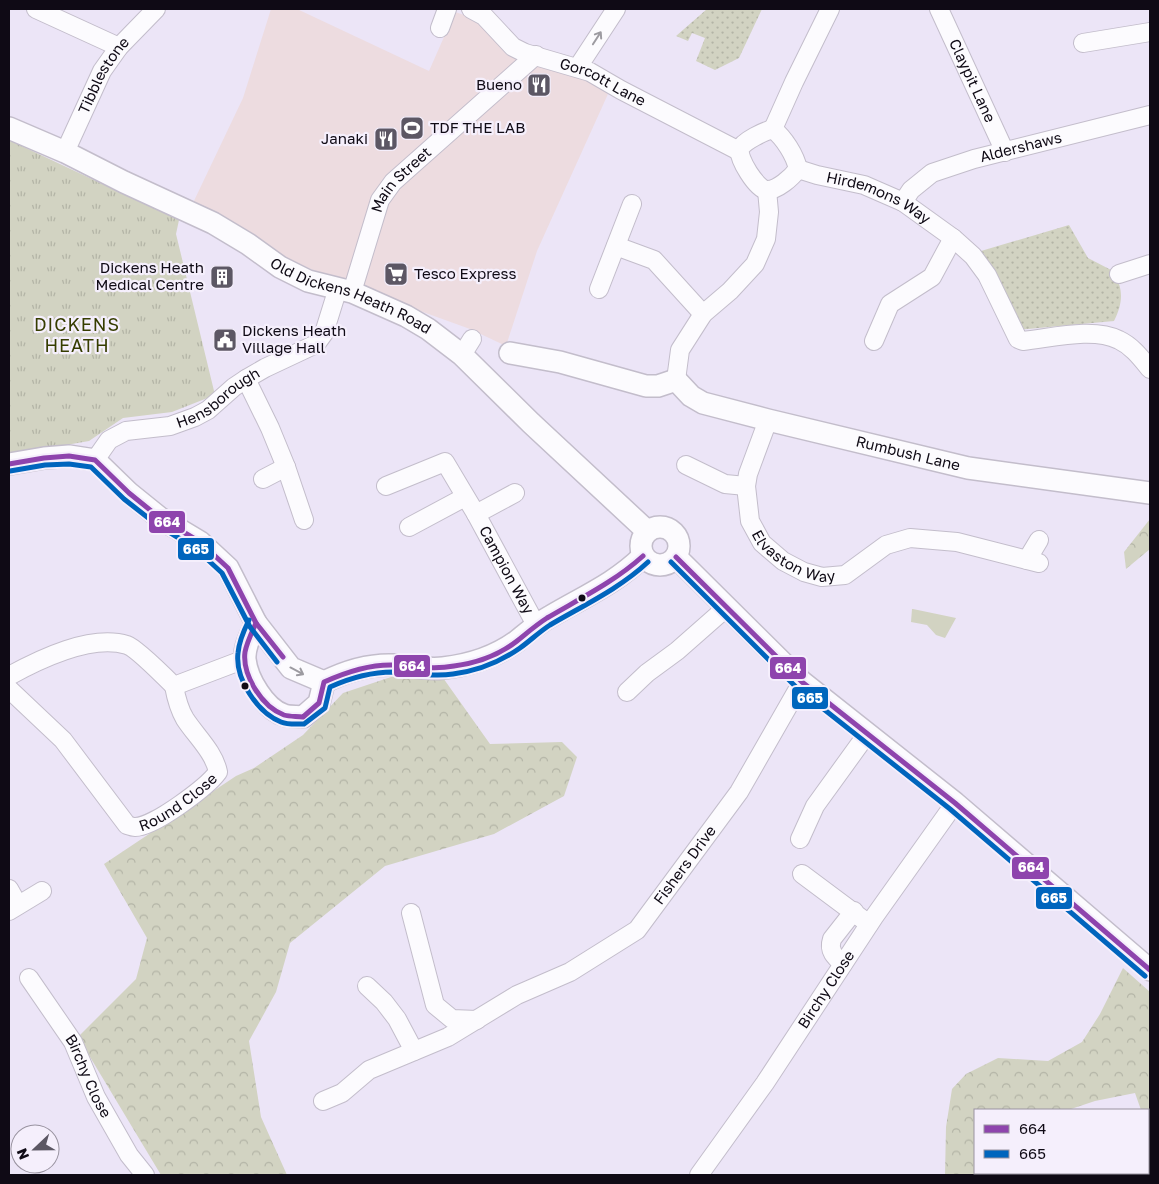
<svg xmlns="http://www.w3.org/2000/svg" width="1159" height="1184" font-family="'Golos Text',sans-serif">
  <defs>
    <pattern id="grass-dots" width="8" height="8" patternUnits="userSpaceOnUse" patternTransform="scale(1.25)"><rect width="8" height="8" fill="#d2d3c2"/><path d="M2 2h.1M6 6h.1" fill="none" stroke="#b3b4a6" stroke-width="1.8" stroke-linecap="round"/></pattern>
    <pattern id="forest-crowns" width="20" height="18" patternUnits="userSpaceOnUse" patternTransform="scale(1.25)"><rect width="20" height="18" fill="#d2d3c2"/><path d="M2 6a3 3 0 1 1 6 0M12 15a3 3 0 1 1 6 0" fill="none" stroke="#b3b4a6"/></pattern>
    <pattern id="park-tufts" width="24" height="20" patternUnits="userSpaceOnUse" patternTransform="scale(1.25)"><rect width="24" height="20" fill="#d2d3c2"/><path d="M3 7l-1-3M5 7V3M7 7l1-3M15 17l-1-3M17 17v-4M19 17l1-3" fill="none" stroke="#b3b4a6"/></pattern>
  </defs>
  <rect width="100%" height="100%" fill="#ece5f7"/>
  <path fill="#eddce0" d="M271 9H297L429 71 455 12 483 21 587 79 608 94 537 251 506 346 470 329 337 281 269 250 192 205 243 98Z"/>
  <g fill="url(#grass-dots)">
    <path d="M707 9H762L739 58 715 70 696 61 705 38 692 33 688 41 676 36Z"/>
    <path d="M1069 225 1088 258 1113 271C1124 289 1123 303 1114 321L1017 330 981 251Z"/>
  </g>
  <g fill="url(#forest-crowns)">
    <path d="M1150 519V549L1126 569 1124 552Z"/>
    <path d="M441 675 490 744 562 742 577 757 564 796 494 834 385 866 290 943 276 992 249 1041 261 1117 287 1175H161L78 1037 136 979 147 938 104 864 236 776 254 768 303 735 343 693 394 676Z"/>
    <path d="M1123 968 1150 992V1175H1141L1140 1173H1148V1110H1141L1135 1093 1095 1101 1068 1110H975V1173H1035V1175H945L946 1127 952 1089 966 1074 998 1058 1048 1061 1082 1042 1100 1014Z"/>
  </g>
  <path fill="url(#park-tufts)" d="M9 140 179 220 176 234 215 395 172 412 123 418 89 441 9 455Z"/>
  <path fill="#d2d3c2" d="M912 609H913L956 618 945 638 936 635 927 625 911 622Z"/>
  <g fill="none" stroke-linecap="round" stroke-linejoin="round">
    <g stroke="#c3bdcb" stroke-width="20">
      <g id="minor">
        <path d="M36 9 119 47"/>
        <path id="s1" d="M471 9 484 16 513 47 525 53 590 72 621 90 739 151"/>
        <path id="s2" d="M939 9 1005 152"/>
        <path d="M440 28 447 9"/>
        <path d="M1083 43 1150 32"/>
        <path d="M578 67 616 9"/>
        <path d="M773 129C784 138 795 155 798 169 792 177 777 191 766 190 757 189 737 158 740 149 743 141 765 131 773 129Z"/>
        <path d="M773 129 794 82 830 9"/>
        <path id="s3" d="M65 152 102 71 119 47 156 9"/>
        <path id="s4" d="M798 169 817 175 864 185 903 202 953 238 973 256 987 275 1018 339 1023 341C1052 338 1093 327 1119 340 1132 346 1141 358 1150 369"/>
        <path id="s5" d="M903 202 911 190 932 173 974 159 1150 115"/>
        <path d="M616 246 654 260 703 314"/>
        <path d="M1119 274 1150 264"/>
        <path d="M599 289 632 204"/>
        <path id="s6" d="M352 292 380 200 393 182 536 55"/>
        <path d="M874 341 890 304 932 277 953 238"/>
        <path d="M462 355 472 339"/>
        <path d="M246 379 270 428 286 467 304 520"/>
        <path d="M676 380 680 350 703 314 730 291 755 264 766 239 769 212 767 190"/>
        <path id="s7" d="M768 420 748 474 746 486 750 521 762 543 783 561 804 572 822 577 845 575 886 545 910 538 957 542 1039 563"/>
        <path id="s8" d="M95 460 109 440 126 431 170 426 195 417 208 410 234 387 246 379 265 368 316 344 324 333 338 288"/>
        <path d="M686 465 725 484 746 486"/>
        <path d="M263 479 286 467"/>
        <path id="s9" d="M386 486 445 462 476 514 536 625"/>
        <path d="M476 514 515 493"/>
        <path d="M409 527 465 497"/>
        <path d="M1027 560 1039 540"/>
        <path d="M9 676C40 659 91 634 127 645 136 648 166 678 174 686L245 659"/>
        <path id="s10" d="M9 689 63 740 127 825C130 826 133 827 135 827 154 827 207 787 218 772 214 752 196 736 185 719 179 709 176 697 174 686"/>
        <path d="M627 692 647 673 677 651 727 607"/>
        <path d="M800 839 815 806 867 734"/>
        <path d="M802 874 869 924"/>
        <path d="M9 889 18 905"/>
        <path d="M9 911 42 891"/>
        <path d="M411 913 435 1005 452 1019 477 1020"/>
        <path d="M843 964C835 957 828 951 832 939L854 911"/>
        <path id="s11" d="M29 978 73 1042 96 1097 129 1155 145 1175"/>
        <path d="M367 986 384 1002 397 1019 414 1051"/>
        <path id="s12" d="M323 1101 342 1093 369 1070 448 1037 517 995 570 972 637 930 739 792 802 682"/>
        <path id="s13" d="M699 1175 765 1083 874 917 955 803"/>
      </g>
    </g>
    <g stroke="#c3bdcb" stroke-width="24">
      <g id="tertiary">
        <path id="s14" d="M9 128 65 152 124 182 213 223 248 244 280 267 308 281 352 292 406 316 428 329 462 355 531 423 647 531"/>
        <path id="s15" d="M510 353 560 362 646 386H658L676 380 691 396 703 403 768 420 968 468 1150 493"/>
        <path d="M9 464 44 458 69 456 95 460 129 493 160 518 200 542 228 568 256 623 291 668 324 682"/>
        <circle cx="660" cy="546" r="19"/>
        <path d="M676 557 802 682 955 803 1150 970"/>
        <path d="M256 623C251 634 244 647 245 659 247 679 265 709 284 715 289 717 298 716 303 717L319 703 324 682C346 671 368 664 393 665 410 666 426 670 443 668 470 665 495 657 517 641 528 632 538 623 551 616 583 597 616 583 643 556"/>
      </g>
    </g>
    <use href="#minor" stroke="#fcfbfe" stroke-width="18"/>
    <use href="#tertiary" stroke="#fcfbfe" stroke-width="21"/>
    <g stroke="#f5effc" stroke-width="9">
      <g id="bus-1">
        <path d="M9 464 44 458 69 456 95 460 129 493 160 518 200 542 228 568 256 623 283 657"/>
        <path d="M676 557 802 682 955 803 1150 970"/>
        <path d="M256 623C252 632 247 642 245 652 242 675 262 707 284 715 290 717 297 716 303 717L319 703 324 682C346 672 369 664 394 665 414 666 433 670 454 666 477 663 499 655 517 641 527 633 536 625 547 618 581 598 614 582 643 556"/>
      </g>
    </g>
    <g stroke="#f5effc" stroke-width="9">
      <g id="bus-2">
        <path d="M10 471 45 465 69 464 91 467 124 499 156 524 195 548 222 573 250 627 277 662"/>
        <path d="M671 562 797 688 950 809 1145 976"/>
        <path d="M249 620C244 630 239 641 238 653 235 679 257 712 281 722 288 725 297 724 304 724L325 708 330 687C350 678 371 672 393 672 413 673 432 677 453 674 477 671 500 662 520 648 530 641 539 632 550 625 584 605 619 589 648 562"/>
      </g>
    </g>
    <use href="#bus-1" stroke="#8e44ad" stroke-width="5"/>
    <use href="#bus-2" stroke="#0065bd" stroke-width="5"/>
  </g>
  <defs><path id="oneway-shaft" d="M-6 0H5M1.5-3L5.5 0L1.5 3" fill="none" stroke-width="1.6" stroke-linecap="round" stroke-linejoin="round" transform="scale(1.25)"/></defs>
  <g stroke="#9d9ba1">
    <use href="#oneway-shaft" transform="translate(597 38) rotate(-57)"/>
    <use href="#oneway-shaft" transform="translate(297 671) rotate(28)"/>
  </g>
  <defs>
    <g id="restaurant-square" transform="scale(1.25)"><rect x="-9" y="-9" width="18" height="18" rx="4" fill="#5c5764" stroke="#f5effc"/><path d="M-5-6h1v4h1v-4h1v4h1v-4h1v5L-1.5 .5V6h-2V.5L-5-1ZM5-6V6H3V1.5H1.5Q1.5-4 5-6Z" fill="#fff"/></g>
    <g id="stadium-square" transform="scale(1.25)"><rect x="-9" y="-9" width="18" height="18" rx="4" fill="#5c5764" stroke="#f5effc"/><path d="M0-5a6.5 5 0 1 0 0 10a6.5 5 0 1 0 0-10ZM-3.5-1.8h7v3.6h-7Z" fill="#fff"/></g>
    <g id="supermarket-square" transform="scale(1.25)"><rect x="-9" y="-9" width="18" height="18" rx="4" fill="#5c5764" stroke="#f5effc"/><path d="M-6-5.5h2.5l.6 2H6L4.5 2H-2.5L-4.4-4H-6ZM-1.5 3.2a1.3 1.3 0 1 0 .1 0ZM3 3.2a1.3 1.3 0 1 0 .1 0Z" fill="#fff"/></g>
    <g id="building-square" transform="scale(1.25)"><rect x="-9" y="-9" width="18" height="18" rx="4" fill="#5c5764" stroke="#f5effc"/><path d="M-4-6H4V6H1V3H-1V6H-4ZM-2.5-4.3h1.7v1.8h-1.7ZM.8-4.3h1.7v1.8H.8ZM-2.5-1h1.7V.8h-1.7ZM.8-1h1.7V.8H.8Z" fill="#fff"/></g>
    <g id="civic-square" transform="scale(1.25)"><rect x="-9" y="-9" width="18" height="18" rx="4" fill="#5c5764" stroke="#f5effc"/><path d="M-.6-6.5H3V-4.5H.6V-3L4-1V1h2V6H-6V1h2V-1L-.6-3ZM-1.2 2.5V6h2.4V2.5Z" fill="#fff"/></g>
  </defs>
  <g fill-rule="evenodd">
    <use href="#restaurant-square" x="539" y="85"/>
    <use href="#stadium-square" x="412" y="128"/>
    <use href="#restaurant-square" x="386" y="139"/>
    <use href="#supermarket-square" x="396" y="274"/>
    <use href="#building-square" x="222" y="277"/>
    <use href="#civic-square" x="225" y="340"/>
  </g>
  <g fill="#0f0a15" stroke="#f5effc" stroke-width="2">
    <circle cx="582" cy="598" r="4.5"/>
    <circle cx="245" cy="686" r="4.5"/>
  </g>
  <g text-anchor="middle" stroke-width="4.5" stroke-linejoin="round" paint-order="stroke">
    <g font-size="15" fill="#0f0a15" stroke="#f5effc">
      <text dy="5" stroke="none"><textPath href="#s3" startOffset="86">Tibblestone</textPath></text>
      <text dy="5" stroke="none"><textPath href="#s2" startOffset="79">Claypit Lane</textPath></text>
      <text dy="5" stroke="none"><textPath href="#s1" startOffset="154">Gorcott Lane</textPath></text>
      <text dy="5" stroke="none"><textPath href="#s5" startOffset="134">Aldershaws</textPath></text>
      <text dy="5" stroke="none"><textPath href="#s6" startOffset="125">Main Street</textPath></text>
      <text dy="5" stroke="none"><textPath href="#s4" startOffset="86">Hirdemons Way</textPath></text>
      <text dy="5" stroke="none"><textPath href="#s14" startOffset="382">Old Dickens Heath Road</textPath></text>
      <text dy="5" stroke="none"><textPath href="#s8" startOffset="144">Hensborough</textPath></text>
      <text dy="5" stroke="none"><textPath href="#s15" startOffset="418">Rumbush Lane</textPath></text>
      <text dy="5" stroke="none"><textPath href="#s7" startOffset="165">Elvaston Way</textPath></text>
      <text dy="5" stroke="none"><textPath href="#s9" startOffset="188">Campion Way</textPath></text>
      <text dy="5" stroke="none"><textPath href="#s10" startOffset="239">Round Close</textPath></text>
      <text dy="5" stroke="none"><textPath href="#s12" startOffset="440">Fishers Drive</textPath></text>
      <text dy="5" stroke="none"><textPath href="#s13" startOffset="225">Birchy Close</textPath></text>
      <text dy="5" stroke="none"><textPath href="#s11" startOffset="115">Birchy Close</textPath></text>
    </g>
    <g font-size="15" fill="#0f0a15" stroke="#f5effc" text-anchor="end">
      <text x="522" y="90">Bueno</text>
      <text x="430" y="133" text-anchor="start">TDF THE LAB</text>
      <text x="368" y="144">Janaki</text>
      <text x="204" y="273">Dickens Heath<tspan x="204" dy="17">Medical Centre</tspan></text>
      <text x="414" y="279" text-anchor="start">Tesco Express</text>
      <text x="242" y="336" text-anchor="start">Dickens Heath<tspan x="242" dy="17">Village Hall</tspan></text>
    </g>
    <g font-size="18" letter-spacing="1" fill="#363d00" stroke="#f5effc">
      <text x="77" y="331">DICKENS<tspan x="77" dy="21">HEATH</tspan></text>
    </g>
  </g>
  <g stroke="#f5effc" stroke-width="2">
    <rect x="148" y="510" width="38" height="24" rx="5" fill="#8e44ad"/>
    <rect x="177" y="537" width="38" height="24" rx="5" fill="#0065bd"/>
    <rect x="393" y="654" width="38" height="24" rx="5" fill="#8e44ad"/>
    <rect x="769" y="656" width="38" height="24" rx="5" fill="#8e44ad"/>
    <rect x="791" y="686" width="38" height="24" rx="5" fill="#0065bd"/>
    <rect x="1011" y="856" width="39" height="24" rx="5" fill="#8e44ad"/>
    <rect x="1035" y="886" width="38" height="24" rx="5" fill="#0065bd"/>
  </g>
  <g font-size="14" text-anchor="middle" font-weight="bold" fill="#fff">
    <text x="167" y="527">664</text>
    <text x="196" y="554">665</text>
    <text x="412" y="671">664</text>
    <text x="788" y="673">664</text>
    <text x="810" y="703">665</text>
    <text x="1031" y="872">664</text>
    <text x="1054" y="903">665</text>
  </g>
  <rect width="1159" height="1184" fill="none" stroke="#0f0a15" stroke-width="20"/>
  <rect x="974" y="1109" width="175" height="65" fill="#f5effc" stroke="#9993a0"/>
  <rect x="984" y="1125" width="25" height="8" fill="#8e44ad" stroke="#9993a0"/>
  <text x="1019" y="1134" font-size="15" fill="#0f0a15">664</text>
  <rect x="984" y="1150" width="25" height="8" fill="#0065bd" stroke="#9993a0"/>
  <text x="1019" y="1159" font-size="15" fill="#0f0a15">665</text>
  <g transform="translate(35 1149) rotate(248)"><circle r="24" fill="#f5effc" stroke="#9993a0"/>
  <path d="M0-4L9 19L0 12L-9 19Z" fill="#5c5764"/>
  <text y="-8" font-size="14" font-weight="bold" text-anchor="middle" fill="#0f0a15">N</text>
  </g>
</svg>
